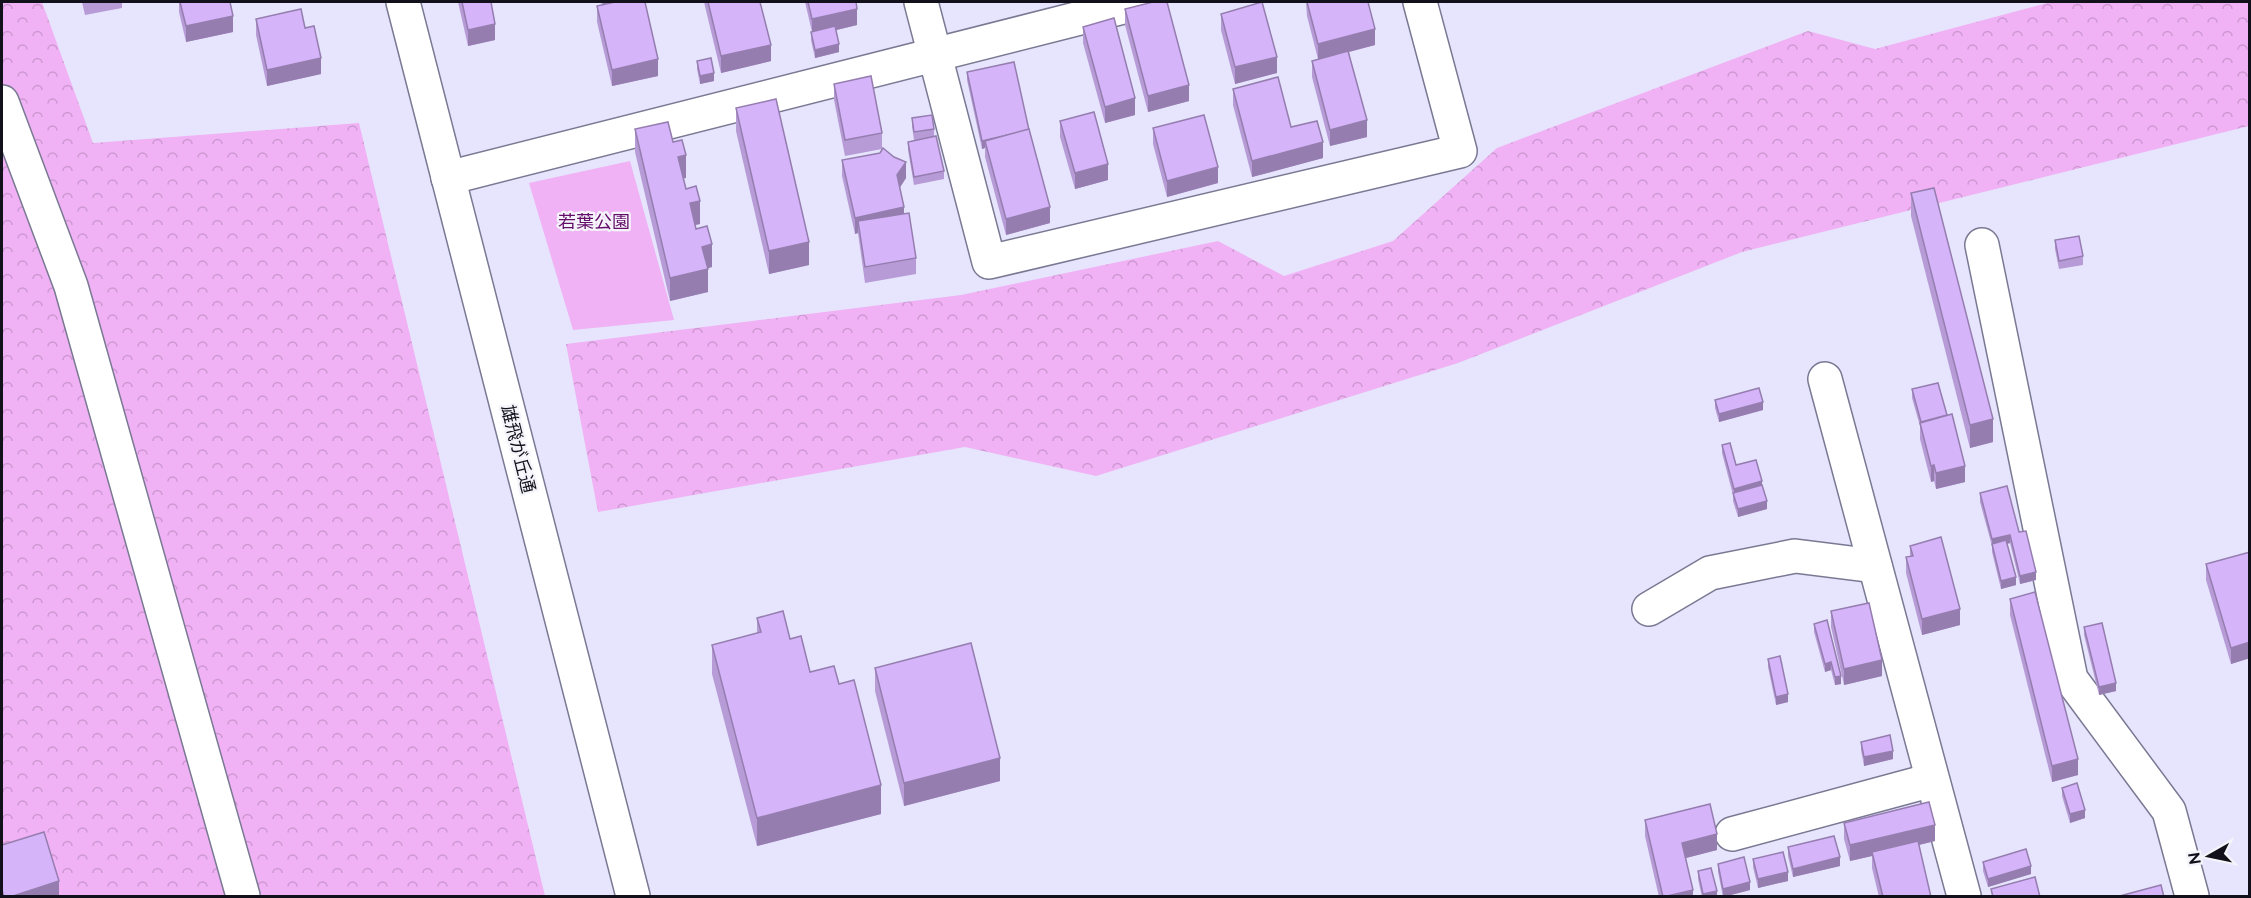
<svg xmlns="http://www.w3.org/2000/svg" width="2251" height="898" font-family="Raleway,'Noto Sans JP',sans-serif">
  <defs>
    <pattern id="forest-crowns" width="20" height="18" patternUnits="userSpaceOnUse" patternTransform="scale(1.5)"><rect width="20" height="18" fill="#f0b2f4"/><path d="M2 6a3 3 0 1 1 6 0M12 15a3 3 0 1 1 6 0" fill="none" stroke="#cd98d1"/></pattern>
  </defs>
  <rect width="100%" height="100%" fill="#e6e5fd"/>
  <path fill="#f0b2f4" d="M630 161 674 320 573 330 529 183Z"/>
  <g fill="url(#forest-crowns)">
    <path d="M2 2H42L93 143 359 123 545 896H2Z"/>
    <path d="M2051 2H2249V126L1742 252 1458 363 1096 476 965 447 598 512 566 344 961 295 1218 241 1284 276 1393 241 1497 148 1808 31 1875 49Z"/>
  </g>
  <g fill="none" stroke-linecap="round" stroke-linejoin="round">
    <g stroke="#7a7993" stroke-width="36">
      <g id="minor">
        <path d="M403 2 633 896"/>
        <path d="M921 2 989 262 1460 151 1420 2"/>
        <path d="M2 102 71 286 243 896"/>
        <path d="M448 178 1143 2"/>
        <path d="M1982 245 2071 679 2169 811 2192 896"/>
        <path d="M1825 379 1964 896"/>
        <path d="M1649 609 1710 573 1795 556 1875 566"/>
        <path d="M1732 834 1932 780"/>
      </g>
    </g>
    <use href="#minor" stroke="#fff" stroke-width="33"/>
  </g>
  <g fill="#b79bd7">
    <path d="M82 2H122V8L85 15Z"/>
    <path d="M179 2H230L233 32 186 42 179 12Z"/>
    <path d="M458 2H491L495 40 468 46Z"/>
    <path d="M601 2H645L658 76 612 86 597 22V6L602 5Z"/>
    <path d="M704 2H760L771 61 721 73Z"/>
    <path d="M805 2H856L857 25 836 30 839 52 815 58 811 40 812 32Z"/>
    <path d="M1306 2H1368L1375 45 1349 52 1367 137 1330 146 1312 77V61L1318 59 1307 16Z"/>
    <path d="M1125 9 1189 101 1148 112 1125 25Z"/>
    <path d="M1221 14 1277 73 1235 84 1221 30Z"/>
    <path d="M256 19 321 74 267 86 256 35Z"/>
    <path d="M1083 27 1135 115 1105 123 1083 43Z"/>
    <path d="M697 61 714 81 700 84 697 69Z"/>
    <path d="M967 72 1050 223 1006 235 985 157V148L982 149 967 80Z"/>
    <path d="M834 84 882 133V149L906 178 900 187 904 214 916 258V274L865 283 858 233 855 234 842 176V160L880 153 882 149 845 156 834 100Z"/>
    <path d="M1233 89 1291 127 1323 158 1252 177 1233 105Z"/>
    <path d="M736 108 809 265 769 274 736 131Z"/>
    <path d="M912 118 934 129V136L944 171V179L914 185 908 150V142L914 140 912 126Z"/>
    <path d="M1060 121 1108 180 1075 189 1060 137Z"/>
    <path d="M1153 128 1218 183 1167 197 1153 144Z"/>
    <path d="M635 129 673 142 686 178H683L686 189 700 224 695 225 696 229 712 267 707 268 708 292 670 301 635 152Z"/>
    <path d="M1911 193 1993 442 1970 448 1911 216Z"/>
    <path d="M2055 240 2083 256V265L2059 269 2055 249Z"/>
    <path d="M1912 389 1965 482 1936 489 1934 481 1931 482 1920 439V426L1912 398Z"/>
    <path d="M1715 400 1763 410 1719 422 1715 408Z"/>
    <path d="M1722 445 1736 465 1762 486 1767 509 1738 517 1733 501V495L1722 453Z"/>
    <path d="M1980 493 2019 532 2036 580 2020 584 2010 543 2007 544 2016 585 2001 589 1992 552V546L1980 502Z"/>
    <path d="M1910 546 1960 625 1922 635 1906 573V557H1910Z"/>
    <path d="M2250 552V658L2231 664 2206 580V564Z"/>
    <path d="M2010 599 2078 775 2052 782 2010 615Z"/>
    <path d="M1831 611 1882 676 1844 685 1831 627Z"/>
    <path d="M757 618 810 672 839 684 881 814 757 846 712 674V645L757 633Z"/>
    <path d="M1814 624 1841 684 1835 685 1831 670 1825 672 1814 632Z"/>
    <path d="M2084 627 2116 691 2099 695 2084 635Z"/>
    <path d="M1768 659 1788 702 1776 705 1768 667Z"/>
    <path d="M875 668 1000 781 904 806 875 691Z"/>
    <path d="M1861 742 1893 759 1864 766 1861 750Z"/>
    <path d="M2062 788 2085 818 2070 823 2062 796Z"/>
    <path d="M1645 820 1717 850 1686 858 1693 897H1659L1645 836Z"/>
    <path d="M1844 823 1935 841 1919 845 1931 897H1879L1872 868V856L1850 861 1844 839Z"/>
    <path d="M1788 847 1840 866 1793 877 1788 856Z"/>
    <path d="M1753 859 1788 881 1758 888 1753 867Z"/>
    <path d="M1983 862 2031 874 1988 887 1983 871Z"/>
    <path d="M1718 864 1750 890 1723 897 1718 872Z"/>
    <path d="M1698 871 1717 897H1702L1698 879Z"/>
  </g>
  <g fill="#957eaf">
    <path d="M603 2H635L603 9Z"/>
    <path d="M857 9V25L812 36V19Z"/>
    <path d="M233 16V32L186 42V26Z"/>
    <path d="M495 24V40L468 46V30Z"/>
    <path d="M1375 29V45L1318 60V44Z"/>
    <path d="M839 44V52L815 58V50Z"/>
    <path d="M771 45V61L721 73V56Z"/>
    <path d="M1277 57V73L1235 84V67Z"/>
    <path d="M321 58V74L267 86V70Z"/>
    <path d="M658 59V76L612 86V70Z"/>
    <path d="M714 73V81L700 84V76Z"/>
    <path d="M1189 85V101L1148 112V96Z"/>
    <path d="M1135 98V115L1105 123V107Z"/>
    <path d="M1367 120V137L1330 146V130Z"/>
    <path d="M1029 130 985 141V148L982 149V141Z"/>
    <path d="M1323 142V158L1252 177V161Z"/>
    <path d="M686 155V178L678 180V157Z"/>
    <path d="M906 162V178L897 192V175Z"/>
    <path d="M1108 164V180L1075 189V173Z"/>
    <path d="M1218 167V183L1167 197V181Z"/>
    <path d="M700 201V224L690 226V203Z"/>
    <path d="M904 207V223L858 221V233L855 234V218Z"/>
    <path d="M1050 207V223L1006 235V219Z"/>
    <path d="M809 242V265L769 274V251Z"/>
    <path d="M712 244V267L702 270V247Z"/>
    <path d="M708 269V292L670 301V278Z"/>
    <path d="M1763 402V410L1719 422V414Z"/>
    <path d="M1993 419V442L1970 448V425Z"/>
    <path d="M1934 465V481L1931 482V466Z"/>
    <path d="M1965 466V482L1936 489V473Z"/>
    <path d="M1762 481V490L1734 495V489Z"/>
    <path d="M1767 501V509L1738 517V509Z"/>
    <path d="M2010 535V543L1992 548V539Z"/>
    <path d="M2036 572V580L2020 584V576Z"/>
    <path d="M2016 577V585L2001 589V581Z"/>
    <path d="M1960 609V625L1922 635V619Z"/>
    <path d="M2250 642V658L2231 664V648Z"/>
    <path d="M1882 660V676L1844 685V669Z"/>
    <path d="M1831 662V670L1825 672V664Z"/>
    <path d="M1841 676V684L1835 685V677Z"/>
    <path d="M2116 683V691L2099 695V687Z"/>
    <path d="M1788 694V702L1776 705V697Z"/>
    <path d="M1893 751V759L1864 766V757Z"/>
    <path d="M1000 758V781L904 806V783Z"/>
    <path d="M2078 759V775L2052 782V766Z"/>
    <path d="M881 785V814L757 846V818Z"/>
    <path d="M2085 810V818L2070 823V814Z"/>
    <path d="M1935 825V841L1873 856 1872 852V856L1850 861V845Z"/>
    <path d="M1717 834V850L1682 859V843Z"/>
    <path d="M1840 857V866L1793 877V869Z"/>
    <path d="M2031 866V874L1988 887V879Z"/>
    <path d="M1788 872V881L1758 888V879Z"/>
    <path d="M59 881V897H10Z"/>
    <path d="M1750 882V890L1723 897V889Z"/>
    <path d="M1693 890V897H1665Z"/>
    <path d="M1717 891V897H1703V894Z"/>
  </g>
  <g fill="#d5b4fa" stroke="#957eaf" stroke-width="1.5">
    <path d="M180 2H230L233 16 186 26Z"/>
    <path d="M462 2H491L495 24 468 30Z"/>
    <path d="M615 2H645L658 59 612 70 597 6Z"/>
    <path d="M708 2H760L771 45 721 56Z"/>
    <path d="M808 2H856L857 9 812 19Z"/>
    <path d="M1153 2H1167L1189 85 1148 96 1125 9Z"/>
    <path d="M1262 2 1277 57 1235 67 1221 14Z"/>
    <path d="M1307 2H1368L1375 29 1318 44Z"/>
    <path d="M301 9 305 28 314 26 321 58 267 70 256 19Z"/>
    <path d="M1114 18 1135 98 1105 107 1083 27Z"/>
    <path d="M835 26 839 44 815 50 811 32Z"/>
    <path d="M1348 51 1367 120 1330 130 1312 61Z"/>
    <path d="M711 58 714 73 700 76 697 61Z"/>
    <path d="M1014 62 1029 130 982 141 967 72Z"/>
    <path d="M871 76 882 133 845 140 834 84Z"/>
    <path d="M1278 77 1291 127 1317 121 1323 142 1252 161 1233 89Z"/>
    <path d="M776 99 809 242 769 251 736 108Z"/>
    <path d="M1094 112 1108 164 1075 173 1060 121Z"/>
    <path d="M932 115 934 129 914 132 912 118Z"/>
    <path d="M1204 115 1218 167 1167 181 1153 128Z"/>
    <path d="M668 122 673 142 682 140 686 155 678 157 686 189 696 186 700 201 690 203 696 229 707 226 712 244 702 247 708 269 670 278 635 129Z"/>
    <path d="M1029 129 1050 207 1006 219 985 141Z"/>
    <path d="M936 136 944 171 914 177 908 142Z"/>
    <path d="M883 148 894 157 906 162 897 175 904 207 855 218 842 160 880 153Z"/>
    <path d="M1934 188 1993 419 1970 425 1911 193Z"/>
    <path d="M909 213 916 258 865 267 858 221Z"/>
    <path d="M2079 236 2083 256 2059 261 2055 240Z"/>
    <path d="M1938 383 1947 415 1921 422 1912 389Z"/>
    <path d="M1759 388 1763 402 1719 414 1715 400Z"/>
    <path d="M1952 414 1965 466 1936 473 1934 465 1931 466 1920 423Z"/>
    <path d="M1730 443 1736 465 1756 460 1762 481 1734 489 1722 445Z"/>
    <path d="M1762 485 1767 501 1738 509 1733 493Z"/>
    <path d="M2007 486 2019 532 2026 531 2036 572 2020 576 2010 535 1992 539 1980 493Z"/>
    <path d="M1941 537 1960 609 1922 619 1906 557 1913 556 1910 546Z"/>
    <path d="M2006 540 2016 577 2001 581 1992 544Z"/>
    <path d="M2250 552V642L2231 648 2206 564Z"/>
    <path d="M2035 592 2078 759 2052 766 2010 599Z"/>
    <path d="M1869 603 1882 660 1844 669 1831 611Z"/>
    <path d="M783 611 790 639 801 636 810 672 834 666 839 684 854 680 881 785 757 818 712 645 761 632 757 618Z"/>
    <path d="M1827 620 1841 676 1835 677 1831 662 1825 664 1814 624Z"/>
    <path d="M2102 623 2116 683 2099 687 2084 627Z"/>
    <path d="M971 643 1000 758 904 783 875 668Z"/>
    <path d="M1780 656 1788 694 1776 697 1768 659Z"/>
    <path d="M1890 735 1893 751 1864 757 1861 742Z"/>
    <path d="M2077 783 2085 810 2070 814 2062 788Z"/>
    <path d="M1929 802 1935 825 1850 845 1844 823Z"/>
    <path d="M1710 804 1717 834 1682 843 1693 890 1663 897 1645 820Z"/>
    <path d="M44 832 59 881 10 897H4L2 890V845Z"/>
    <path d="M1834 836 1840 857 1793 869 1788 847Z"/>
    <path d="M1918 841 1931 897H1883L1872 852Z"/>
    <path d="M2026 849 2031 866 1988 879 1983 862Z"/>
    <path d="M1783 852 1788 872 1758 879 1753 859Z"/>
    <path d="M1744 857 1750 882 1723 889 1718 864Z"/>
    <path d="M1711 868 1717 891 1703 894 1698 871Z"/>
    <path d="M2035 877 2040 897H1993L1991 889Z"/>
    <path d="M2161 885 2164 897H2116Z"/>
  </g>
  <g text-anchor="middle" stroke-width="4.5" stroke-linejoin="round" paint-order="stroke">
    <g font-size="18" fill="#640e6b" stroke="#f4f4fa">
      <text x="594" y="228">若葉公園</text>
    </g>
    <g font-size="18" fill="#12111b" stroke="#f4f4fa">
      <text transform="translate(518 449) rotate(76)" y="6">雄飛が丘通</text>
    </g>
  </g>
  <rect width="2251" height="898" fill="none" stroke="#12111b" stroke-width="6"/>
  <g transform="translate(2209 856) rotate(261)" stroke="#f4f4fa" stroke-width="4.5" paint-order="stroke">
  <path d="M0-4.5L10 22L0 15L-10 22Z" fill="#12111b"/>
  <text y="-9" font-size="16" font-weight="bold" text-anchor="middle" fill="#12111b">N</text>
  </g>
</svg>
